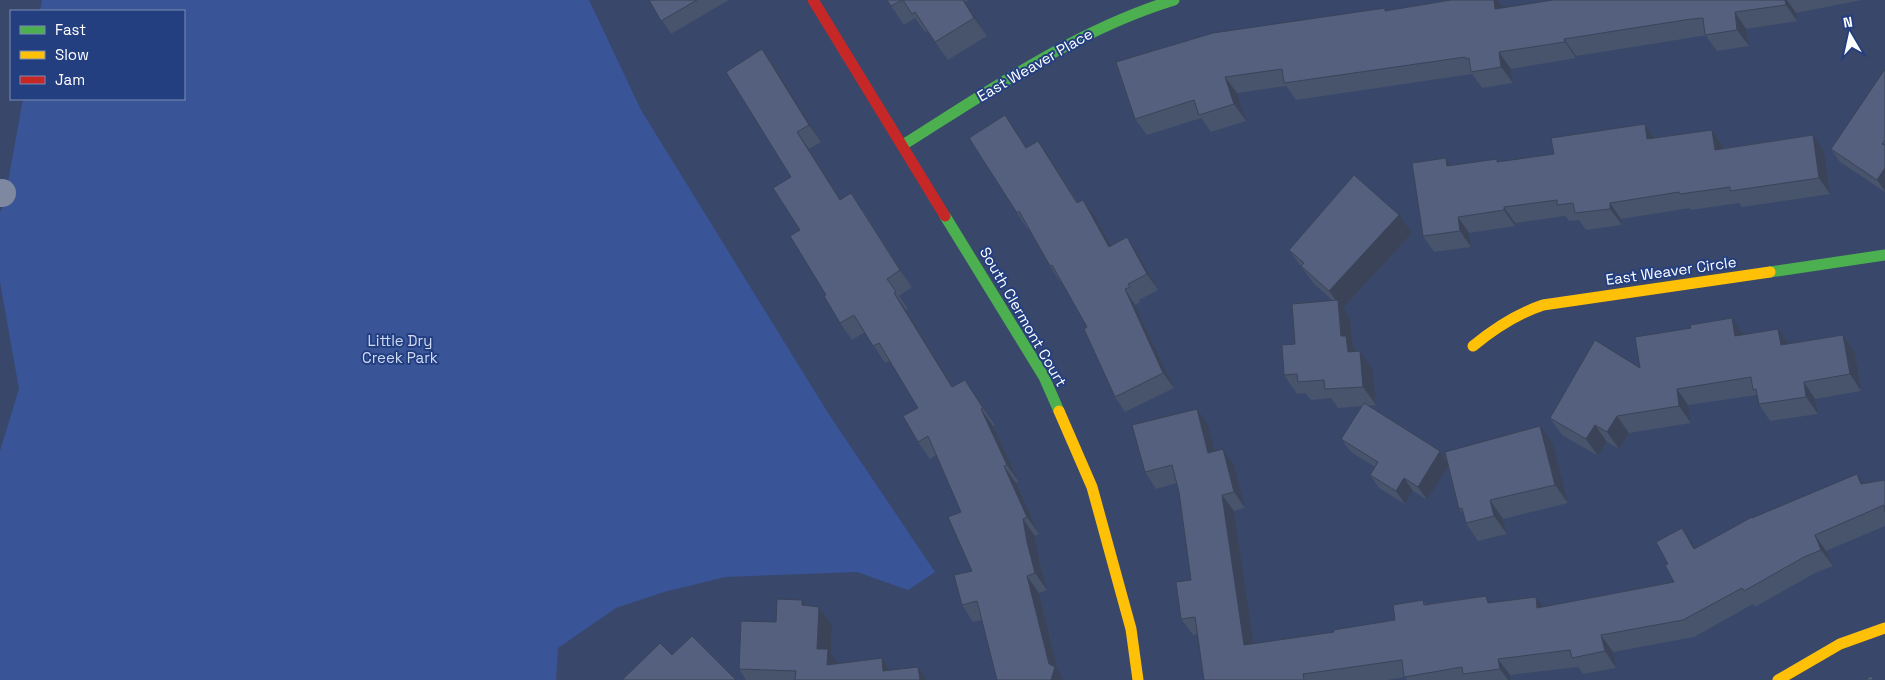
<svg xmlns="http://www.w3.org/2000/svg" width="1885" height="680" font-family="'Space Grotesk',sans-serif">
  <rect width="100%" height="100%" fill="#39476b"/>
  <path fill="#395597" d="M42 0H589L641 110 828 413 935 572 908 590 857 572 725 577 664 592 616 608 558 648 556 680H0V451L19 389 0 282V212L4 204 23 99H184V11H40Z"/>
  <g fill="none" stroke-linecap="round" stroke-linejoin="round">
    <path stroke="#7f88a1" stroke-width="28" d="M0 193H2"/>
    <g stroke="#4caf50" stroke-width="11">
      <path d="M903 145C989 91 1076 30 1174 0"/>
      <path d="M945 216 1044 377 1059 411"/>
      <path d="M1770 272 1885 255"/>
    </g>
    <g stroke="#ffc107" stroke-width="11">
      <path d="M1473 346C1495 328 1516 314 1543 305L1770 272"/>
      <path d="M1059 411 1092 487 1131 629 1138 680"/>
      <path d="M1778 680 1840 644 1885 628"/>
    </g>
    <path stroke="#c62828" stroke-width="11" d="M813 0 945 216"/>
  </g>
  <g fill="#48536c">
    <path d="M649 0H729L671 34Z"/>
    <path d="M887 0H969L965 2 987 36 948 60 927 31 925 32 915 18 904 25Z"/>
    <path d="M1451 0H1498L1503 8 1554 0H1862L1796 13 1797 21 1746 29 1749 46 1717 51 1706 36H1702L1576 56V58L1511 69 1513 83 1482 88 1472 74 1296 100 1286 86 1237 93 1246 121 1211 132 1201 118 1147 135 1135 119 1116 62 1387 11Z"/>
    <path d="M762 49 774 66 821 142 809 149 841 199 863 210 912 287 899 296 908 309 906 310 953 386 977 397 995 425 993 426 1019 482 1016 483 1039 534 1035 536 1039 559 1047 590 1039 593 1058 671 982 620 973 622 962 605 972 571 961 512 936 455 930 459 918 442V408L890 361 885 363 865 332 852 340 840 323 826 295 800 230 791 177Z"/>
    <path d="M1885 69V192L1840 162 1831 149Z"/>
    <path d="M1005 115 1026 148 1038 141 1049 156 1078 202 1083 200 1094 215 1111 246 1127 237 1137 252 1158 290 1139 300 1140 302 1135 305 1174 388 1125 412 1115 397 1087 327 1061 281 1060 282 1050 266 1028 228H1027L1017 213Z"/>
    <path d="M1645 124 1655 138 1712 130 1723 146 1724 148 1813 135 1824 151 1830 194 1742 207 1739 203 1691 210 1690 208 1621 219 1622 225 1586 230 1579 220 1569 221 1565 216 1515 223V226L1469 233 1471 247 1434 252 1423 236 1451 166 1499 162 1554 154Z"/>
    <path d="M1412 233 1343 308 1350 318 1353 346 1357 351H1360L1373 369 1376 405 1368 406 1440 451 1448 462 1553 444 1568 503 1503 519 1507 534 1478 541 1466 523 1464 515 1459 509 1448 466 1427 500 1413 491 1405 504 1379 488 1370 475 1375 467 1351 452 1341 439 1362 406 1338 408 1331 398 1311 400 1305 393 1297 394 1284 375 1332 300 1314 284 1289 250Z"/>
    <path d="M1744 335 1789 344 1843 335 1855 352 1861 391 1815 399 1818 414 1770 421 1759 404 1757 395 1688 405 1691 423 1629 433 1619 449 1607 442 1598 456 1562 435 1550 418Z"/>
    <path d="M1208 425 1215 451 1234 465 1245 508 1234 511 1253 644 1334 632 1395 620 1423 600 1426 604 1486 596 1491 603 1543 607 1674 582 1668 564 1694 545 1696 548 1753 518 1864 483 1885 480V526L1826 551 1833 566 1815 573 1755 607 1753 604 1694 637 1613 652 1616 668 1583 674 1578 667 1510 675V680H1407L1405 677 1387 680H1204L1198 634 1193 635 1181 619 1191 580 1179 492 1177 483 1156 489 1145 472Z"/>
    <path d="M806 606 819 607 832 625 831 653 838 664 882 658 890 671 918 667 927 680H746L739 669 776 622Z"/>
  </g>
  <g fill="#3b4358">
    <path d="M963 0H964L987 36 974 18Z"/>
    <path d="M1494 0H1498L1504 9H1495Z"/>
    <path d="M1785 0H1787L1796 13 1797 21 1786 5Z"/>
    <path d="M1735 12 1746 29 1749 46 1737 30Z"/>
    <path d="M1564 39 1576 56V58L1565 42Z"/>
    <path d="M762 49 774 66 821 142 809 125Z"/>
    <path d="M1499 52 1511 69 1513 83 1501 67Z"/>
    <path d="M1225 77 1237 93 1246 121 1234 104Z"/>
    <path d="M1005 115 1016 131 1036 163 1026 148Z"/>
    <path d="M1645 124 1656 140 1647 139Z"/>
    <path d="M1712 130 1723 146 1726 166 1715 150Z"/>
    <path d="M797 132 809 149 852 217 840 200Z"/>
    <path d="M1813 135 1824 151 1830 194 1819 178Z"/>
    <path d="M1038 141 1049 156 1087 218 1077 203Z"/>
    <path d="M1446 158 1457 175 1447 166Z"/>
    <path d="M1885 168V191L1877 180Z"/>
    <path d="M851 193 894 259 912 287 900 270Z"/>
    <path d="M1083 200 1094 215 1120 262 1109 247Z"/>
    <path d="M1610 203 1621 219 1622 225 1610 209Z"/>
    <path d="M1504 207 1515 223V226L1504 210Z"/>
    <path d="M1399 215 1412 233 1343 308 1350 318 1353 346 1359 354 1348 352 1341 336 1338 303 1329 291Z"/>
    <path d="M1458 217 1469 233 1471 247 1460 231Z"/>
    <path d="M1127 237 1137 252 1158 290 1147 274Z"/>
    <path d="M1125 289 1135 305 1174 388 1163 373Z"/>
    <path d="M894 293 906 310 964 404 952 387Z"/>
    <path d="M1732 318 1744 335 1735 336Z"/>
    <path d="M1778 329 1790 346 1781 345Z"/>
    <path d="M1843 335 1855 352 1861 391 1850 374Z"/>
    <path d="M1360 351 1373 369 1376 405 1363 387Z"/>
    <path d="M965 380 977 397 995 425 983 408Z"/>
    <path d="M1804 382 1815 399 1818 414 1806 397Z"/>
    <path d="M1677 389 1688 405 1691 423 1679 406Z"/>
    <path d="M981 409 993 426 1019 482 1007 465Z"/>
    <path d="M1197 409 1208 425 1220 469 1208 453Z"/>
    <path d="M1617 416 1629 433 1619 449 1607 432Z"/>
    <path d="M1595 425 1607 442 1598 456 1586 439Z"/>
    <path d="M1540 426 1553 444 1568 503 1555 485Z"/>
    <path d="M1223 449 1234 465 1245 508 1234 492Z"/>
    <path d="M1440 451 1449 465 1427 500 1418 487Z"/>
    <path d="M1004 466 1016 483 1039 534 1027 517Z"/>
    <path d="M1857 474 1868 490 1861 484Z"/>
    <path d="M1404 478 1413 491 1405 504 1396 491Z"/>
    <path d="M1222 495 1234 511 1256 661 1244 645Z"/>
    <path d="M1490 500 1503 519 1507 534 1494 516Z"/>
    <path d="M1023 519 1035 536 1039 559 1047 590 1035 573 1027 542Z"/>
    <path d="M1682 528 1694 545 1706 565 1694 549Z"/>
    <path d="M1815 535 1826 551 1833 566 1821 550Z"/>
    <path d="M1027 576 1039 593 1058 671 1064 680H1051L1049 664Z"/>
    <path d="M1486 596 1498 612 1488 603Z"/>
    <path d="M1536 597 1547 613 1537 608Z"/>
    <path d="M802 600 815 618 802 605Z"/>
    <path d="M819 607 832 625 831 653 841 667 827 665 817 649Z"/>
    <path d="M1601 635 1613 652 1616 668 1605 651Z"/>
    <path d="M882 658 894 677 883 671Z"/>
    <path d="M1498 659 1510 675V680H1508L1500 669Z"/>
    <path d="M918 667 927 680H920Z"/>
  </g>
  <g fill="#54607d" stroke="#3b4358">
    <path d="M649 0H697L661 21Z"/>
    <path d="M887 0H902L891 6Z"/>
    <path d="M903 0H963L974 18 935 42 915 12 912 14Z"/>
    <path d="M1451 0H1494L1495 9 1553 0H1785L1786 5 1735 12 1737 30 1705 35 1703 18 1691 19 1564 39 1565 42 1499 52 1501 67 1471 72 1469 58 1466 59 1465 57 1284 83 1282 69 1225 77 1234 104 1199 115 1194 100 1135 119 1116 62 1213 33 1385 8V11Z"/>
    <path d="M762 49 809 125 797 132 840 200 851 193 900 270 887 279 896 292 894 293 952 387 965 380 983 408 981 409 1007 465 1004 466 1027 517 1023 519 1027 542 1035 573 1027 576 1049 664 1055 667 1051 680H997L977 601 962 605 954 575 972 571 948 517 961 512 928 436 918 442 903 416 918 408 879 343 873 346 854 315 840 323 824 296 826 295 790 236 800 230 773 188 791 177 726 72Z"/>
    <path d="M1885 69V140L1882 144 1885 145V168L1877 180 1831 149Z"/>
    <path d="M1005 115 1026 148 1038 141 1077 203 1083 200 1109 247 1127 237 1147 274 1128 284 1130 287 1125 289 1163 373 1115 397 1084 329 1087 327 1052 265 1050 266 1019 211 1017 213 969 138Z"/>
    <path d="M1645 124 1647 139 1712 130 1715 150 1813 135 1819 178 1730 191V187L1680 194 1679 192 1610 203V209L1575 213 1573 203 1557 205V200L1504 207V210L1458 217 1460 231 1423 236 1412 163 1446 158 1447 166 1497 159V162L1554 154 1551 138Z"/>
    <path d="M1354 175 1399 215 1329 291 1301 266 1304 263 1289 250Z"/>
    <path d="M1338 300 1341 336H1346L1348 352 1360 351 1363 387 1325 389 1324 380 1298 382 1297 374 1284 375 1282 345 1295 344 1292 304Z"/>
    <path d="M1732 318 1735 336 1778 329 1781 345 1843 335 1850 374 1804 382 1806 397 1759 404 1756 389 1753 390 1751 377 1677 389 1679 406 1617 416 1607 432 1595 425 1586 439 1550 418 1595 340 1640 368 1635 337 1691 328 1690 325Z"/>
    <path d="M1364 403 1440 451 1418 487 1404 478 1396 491 1370 475 1378 462 1341 439Z"/>
    <path d="M1197 409 1208 453 1223 449 1234 492 1222 495 1244 645 1334 632 1333 630 1395 620 1393 605 1423 600 1424 605 1486 596 1488 603 1536 597 1537 608 1674 582 1665 565 1668 564 1656 542 1682 528 1694 549 1752 517V518L1857 474 1861 484 1885 480V512L1884 505 1815 535 1821 550 1804 557 1744 591 1742 588 1683 620 1601 635 1605 651 1572 658 1570 650 1498 659 1500 669 1463 674 1462 667 1404 677 1402 660 1303 674 1304 680H1204L1195 617 1181 619 1176 582 1191 580 1179 492 1172 465 1145 472 1132 425Z"/>
    <path d="M1540 426 1555 485 1490 500 1494 516 1466 523 1462 508 1459 509 1445 452Z"/>
    <path d="M777 599 802 600V605L819 607 817 649H828L827 665 882 658 883 671 918 667 920 680H795L796 671 739 669 741 621 776 622Z"/>
    <path d="M692 636 736 680H622L660 643 672 655Z"/>
    <path d="M1871 676 1874 680H1865Z"/>
  </g>
  <g text-anchor="middle" stroke-width="4" stroke-linejoin="round" paint-order="stroke">
    <g font-size="15" fill="#fff" stroke="#243f80">
      <text transform="translate(1035 65) rotate(-30)" y="5">East Weaver Place</text>
      <text transform="translate(1671 271) rotate(-8)" y="5">East Weaver Circle</text>
      <text transform="translate(1023 317) rotate(60)" y="5">South Clermont Court</text>
    </g>
    <g font-size="15" fill="#cfdaf5" stroke="#243f80">
      <text x="400" y="346">Little Dry<tspan x="400" dy="17">Creek Park</tspan></text>
    </g>
  </g>
  <rect x="10" y="10" width="175" height="90" fill="#243f80" stroke="#7c8cb3"/>
  <rect x="20" y="26" width="25" height="8" fill="#4caf50" stroke="#7c8cb3"/>
  <text x="55" y="35" font-size="15" fill="#ffffff">Fast</text>
  <rect x="20" y="51" width="25" height="8" fill="#ffc107" stroke="#7c8cb3"/>
  <text x="55" y="60" font-size="15" fill="#ffffff">Slow</text>
  <rect x="20" y="76" width="25" height="8" fill="#c62828" stroke="#7c8cb3"/>
  <text x="55" y="85" font-size="15" fill="#ffffff">Jam</text>
  <g transform="translate(1850 35) rotate(351)" stroke="#243f80" stroke-width="4" paint-order="stroke">
  <path d="M0-4L9 19L0 12L-9 19Z" fill="#ffffff"/>
  <text y="-8" font-size="14" font-weight="bold" text-anchor="middle" fill="#ffffff">N</text>
  </g>
</svg>
